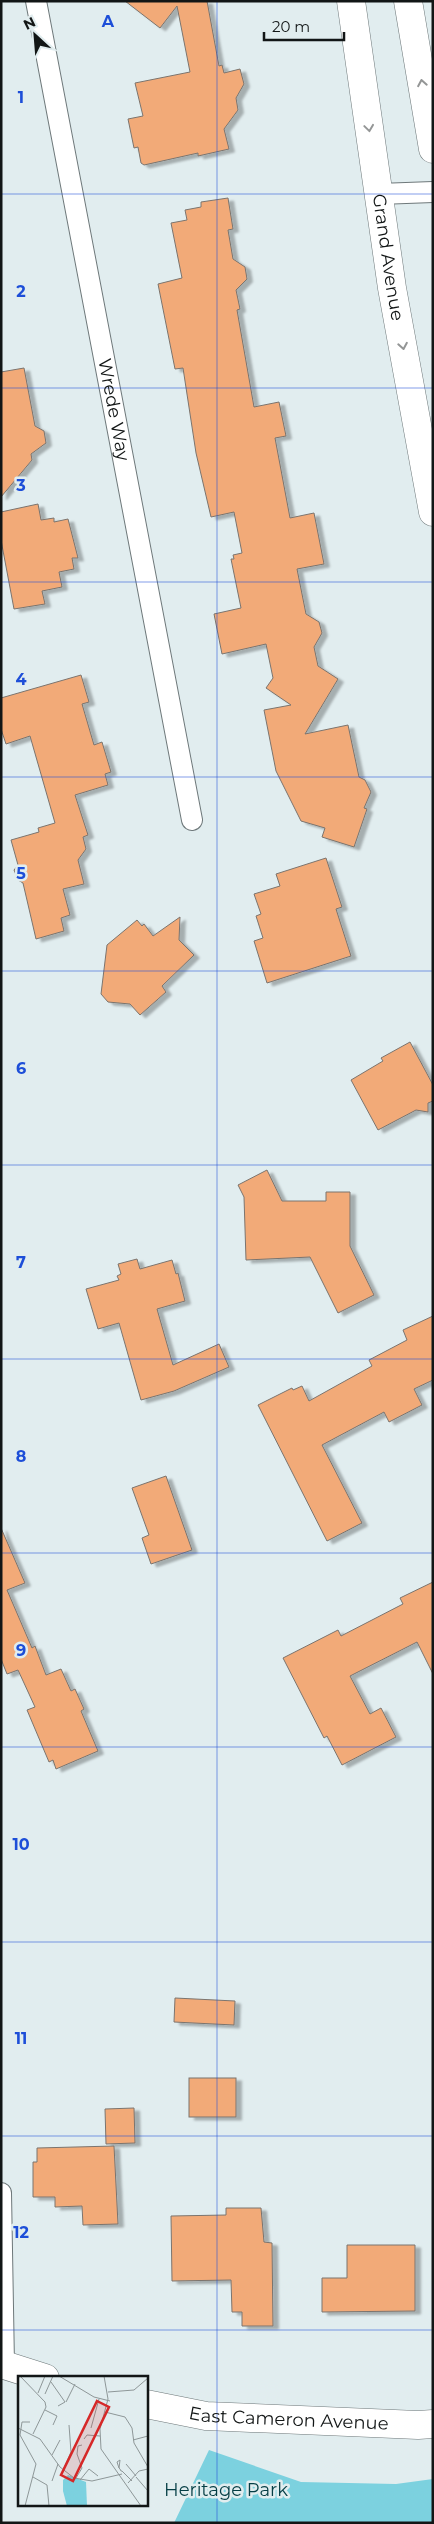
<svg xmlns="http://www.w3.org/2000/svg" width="434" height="2524" font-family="Montserrat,sans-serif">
  <defs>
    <filter id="shadow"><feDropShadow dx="5.5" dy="3" stdDeviation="1" flood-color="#0004"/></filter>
  </defs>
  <rect width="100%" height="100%" fill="#e1edef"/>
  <path fill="#7cd1df" d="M209 2450 301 2482 396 2484 433 2479V2523H174Z"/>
  <g fill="#f2aa78" stroke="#7b746e" filter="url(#shadow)">
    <path d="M125 1H207L219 66 222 65 224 73 240 69 244 84 236 98 238 110 224 129 229 149 198 156V153L144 165 141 163 138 147 134 148 128 119 143 116 135 83 190 72 177 6 160 28Z"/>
    <path d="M228 198 233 229 228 230 233 259 245 267 247 279 236 290 240 309 237 310 254 407 279 402 286 436 275 438 290 518 314 513 324 564 297 569 306 614 319 622 322 633 314 647 318 666 338 679 305 734 348 725 359 777 365 780 371 792 364 808 367 809 354 847 322 837 325 828 301 821 276 771 264 710 291 705 266 688 273 678 266 644 222 654 214 614 241 608 231 559H234L233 555 242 553 234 512 211 517 196 453 183 368 175 369 158 284 182 278 171 223 187 220 185 210 201 207V202Z"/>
    <path d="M24 368 35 426 44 431 46 443 31 454 32 460 1 497V372Z"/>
    <path d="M38 504 41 520 54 518V522L68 519 78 558H72L74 569 59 572 62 587 42 591 45 604 14 609 1 540V512Z"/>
    <path d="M81 675 89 702 82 704 94 745 102 742 111 772 105 774 108 785 75 795 88 835 83 837 86 849 78 860 84 884 63 889 70 915 61 918 64 931 36 939 23 883 18 880 14 870 18 865 11 840 39 832 38 828 55 823 30 736 6 744 1 729V698Z"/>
    <path d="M326 858 342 907 336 909 351 956 267 983 254 941 263 938 256 916 261 914 254 894 280 886 276 874Z"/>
    <path d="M180 917 179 940 194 955 162 986 166 992 140 1015 130 1004 108 1002 101 994 107 945 137 920 142 926 144 924 153 936Z"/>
    <path d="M410 1042 433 1085V1101L428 1103V1112L416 1110 378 1130 351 1080 383 1061 381 1058Z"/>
    <path d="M267 1170 282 1201H326V1192H350V1246L374 1295 338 1313 310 1257 246 1260 244 1197 238 1185Z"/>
    <path d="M137 1259 140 1269 172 1260 176 1274 178 1273 185 1301 157 1309 173 1365 219 1344 229 1367 174 1391 141 1400 119 1323 98 1329 86 1289 119 1280 117 1276 121 1274 118 1264Z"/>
    <path d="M433 1316V1380L414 1389 422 1405 389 1422 384 1412 322 1445 362 1523 327 1541 258 1405 292 1388 293 1390 302 1386 309 1401 372 1366 369 1360 407 1340 403 1330Z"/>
    <path d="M166 1476 192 1550 151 1564 142 1538 149 1535 132 1488Z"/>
    <path d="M1 1528 25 1583 7 1590 32 1648 35 1646 46 1675 61 1669 71 1691 75 1689 84 1709 81 1711 98 1751 56 1769 53 1760 49 1762 27 1710 35 1707 18 1670 7 1674 1 1659Z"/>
    <path d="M433 1582V1674L417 1642 350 1676 370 1714 381 1708 396 1737 342 1765 327 1736 324 1738 283 1658 338 1630 341 1636 403 1604 400 1598Z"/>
    <path d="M175 1998 235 2001 234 2025 174 2022Z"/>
    <rect x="189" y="2078" width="47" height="39"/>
    <path d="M134 2108 135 2143 106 2144 105 2109Z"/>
    <path d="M114 2146 118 2224 83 2225 82 2206 55 2207V2197H33V2162H37V2148Z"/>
    <path d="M226 2208H261L264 2242 272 2243 273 2326H242V2312H232L231 2280 172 2281 171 2216 226 2215Z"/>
    <path d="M347 2245H415V2311L322 2312V2278H347Z"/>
  </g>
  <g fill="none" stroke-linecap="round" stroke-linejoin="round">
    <g stroke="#6e787a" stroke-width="22">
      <g id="minor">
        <path id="s1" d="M36 1 192 820"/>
        <path d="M379 194 433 192"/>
        <path d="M1 2193 4 2365"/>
      </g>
    </g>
    <g stroke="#6e787a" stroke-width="29">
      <g id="secondary">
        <path d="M1 2364 45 2378"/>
        <path id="s2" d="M146 2404 206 2416 418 2425 433 2424"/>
      </g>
    </g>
    <g stroke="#6e787a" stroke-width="29">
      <g id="primary">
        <path id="s3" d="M351 1 392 288 433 512"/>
        <path d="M408 1 433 149"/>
      </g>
    </g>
    <use href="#minor" stroke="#fff" stroke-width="20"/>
    <use href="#secondary" stroke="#fff" stroke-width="28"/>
    <use href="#primary" stroke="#fff" stroke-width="28"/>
  </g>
  <defs><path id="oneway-chevron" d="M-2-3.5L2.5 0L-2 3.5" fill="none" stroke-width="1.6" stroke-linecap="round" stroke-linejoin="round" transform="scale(1.25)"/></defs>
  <g stroke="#949696">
    <use href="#oneway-chevron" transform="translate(422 83) rotate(-100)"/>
    <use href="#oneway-chevron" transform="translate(369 128) rotate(82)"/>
    <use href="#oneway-chevron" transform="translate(403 346) rotate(80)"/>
  </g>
  <path fill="none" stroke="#1d4ed8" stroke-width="1" stroke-opacity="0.55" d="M217 1V2523M1 194H433M1 388H433M1 582H433M1 777H433M1 971H433M1 1165H433M1 1359H433M1 1553H433M1 1747H433M1 1942H433M1 2136H433M1 2330H433"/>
  <g text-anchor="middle" stroke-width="5" stroke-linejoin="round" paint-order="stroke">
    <g font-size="18" fill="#121616" stroke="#e1edef">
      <text dy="6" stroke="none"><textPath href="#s3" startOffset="259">Grand Avenue</textPath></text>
      <text dy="6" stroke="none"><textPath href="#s1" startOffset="416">Wrede Way</textPath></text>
      <text dy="6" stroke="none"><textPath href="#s2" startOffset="144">East Cameron Avenue</textPath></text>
    </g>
    <g font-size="18" fill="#053e45" stroke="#e1edef">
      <text x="226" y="2496">Heritage Park</text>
    </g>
  </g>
  <g transform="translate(18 2376)">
    <rect width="130" height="130" fill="#e1edef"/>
    <path d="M50 99 68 106 69 130H49L45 115V104Z" fill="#7cd1df"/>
    <path fill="none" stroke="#8e9798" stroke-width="1" d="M2 0 27 26 28 31 15 58M41 0 76 21 92 25M86 0 90 23 82 53 83 73 123 130M33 6 47 26 40 30M90 16 116 14 130 2M20 17 27 0M27 18 35 0M48 26 57 8M27 34 39 40 35 49M87 36 107 41 114 52 116 67 130 91M0 52 22 63 42 91 56 102 74 105 104 98M73 52 81 23M66 63 69 59 82 60M115 64 130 60M34 79 42 64M108 88 118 100M101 92 102 84 99 86 101 92 102 93 103 95H104L114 105M45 94 53 76 51 49M15 101 29 109 31 130M118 101 130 115M58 102 64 92 59 78 60 70 64 69M62 104 71 93 80 100M34 105 40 88M110 107 121 95 130 93M7 130 18 88 2 59 4 46H12"/>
    <path fill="#d62828" fill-opacity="0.15" stroke="#d62828" stroke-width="2.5" d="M79 25 91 31 55 105 43 99Z"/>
    <rect width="130" height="130" fill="none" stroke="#121616" stroke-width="2.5"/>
  </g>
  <g font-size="16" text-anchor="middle" font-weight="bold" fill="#1d4ed8" stroke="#e1edef" stroke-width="5" stroke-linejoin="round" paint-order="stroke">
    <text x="108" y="27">A</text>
    <text x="21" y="103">1</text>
    <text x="21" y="297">2</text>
    <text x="21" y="491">3</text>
    <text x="21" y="685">4</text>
    <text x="21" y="879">5</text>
    <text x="21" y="1074">6</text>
    <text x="21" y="1268">7</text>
    <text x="21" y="1462">8</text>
    <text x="21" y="1656">9</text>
    <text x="21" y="1850">10</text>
    <text x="21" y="2044">11</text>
    <text x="21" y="2238">12</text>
  </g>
  <rect width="434" height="2524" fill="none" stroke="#121616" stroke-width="5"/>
  <g transform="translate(35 35) rotate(334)" stroke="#e1edef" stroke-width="4" paint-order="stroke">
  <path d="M0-4L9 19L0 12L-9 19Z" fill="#121616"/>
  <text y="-8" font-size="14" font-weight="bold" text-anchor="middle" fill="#121616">N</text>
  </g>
  <path d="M264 32v8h80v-8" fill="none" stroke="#121616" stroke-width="2.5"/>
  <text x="272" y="32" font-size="15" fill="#121616" stroke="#e1edef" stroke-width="4" paint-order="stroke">20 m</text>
</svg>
